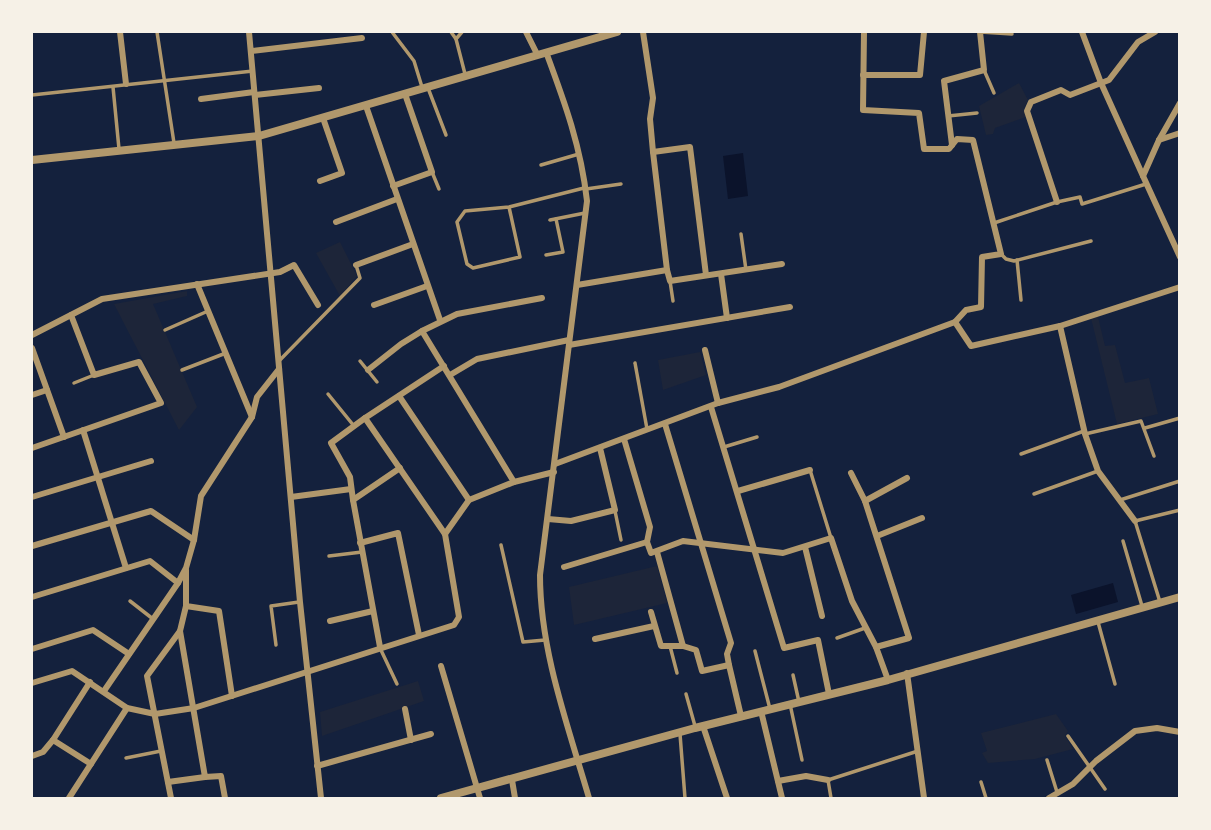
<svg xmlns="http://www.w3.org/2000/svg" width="1211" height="830" font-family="Mulish,sans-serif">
  <rect width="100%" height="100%" fill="#14213d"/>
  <g fill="#1d2539">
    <path d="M1019 83 1028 100 1024 109 1026 117 995 128 993 134 986 135 979 106Z"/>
    <path d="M340 242 357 276 340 296 316 253Z"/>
    <path d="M187 291V296L153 304 197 407 179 430 114 304Z"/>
    <path d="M1098 317 1105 346 1115 345 1125 383 1149 378 1158 414 1117 424 1091 318Z"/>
    <path d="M700 352 706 375 663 390 658 360Z"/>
    <path d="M657 566 667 603 574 625 569 587Z"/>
    <path d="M418 681 424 701 322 736 320 712Z"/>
    <path d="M1056 714 1068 731 1065 736 1073 749 1035 759 988 763 982 753 987 751 981 733Z"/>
  </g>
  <g fill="#0b132b">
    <path d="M743 153 748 196 728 199 723 156Z"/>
    <path d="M1113 583 1118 602 1076 614 1071 595Z"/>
  </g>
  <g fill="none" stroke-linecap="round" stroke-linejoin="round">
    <g stroke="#b1986c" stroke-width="3.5">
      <path d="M157 32 174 143"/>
      <path d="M392 32 414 61 422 87"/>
      <path d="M451 32 456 39 465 74"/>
      <path d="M980 32 1012 34"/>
      <path d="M456 39 462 32"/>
      <path d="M984 70 994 93"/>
      <path d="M113 87 119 149"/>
      <path d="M428 88 446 135"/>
      <path d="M32 95 253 71"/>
      <path d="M948 116 977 113"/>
      <path d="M541 165 579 154"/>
      <path d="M432 172 439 189"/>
      <path d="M586 189 621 184"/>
      <path d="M509 207 520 257 473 268 467 264 457 222 465 211 509 207 584 188"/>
      <path d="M550 220 585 213"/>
      <path d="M994 223 1057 202 1080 197 1082 204 1146 184"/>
      <path d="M741 234 746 270"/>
      <path d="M1001 254 1006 259 1014 261 1091 241"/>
      <path d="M546 255 563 252 556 219"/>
      <path d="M1017 260 1021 300"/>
      <path d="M670 281 673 301"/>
      <path d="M165 330 208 311"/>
      <path d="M360 361 377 382"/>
      <path d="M278 362 360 278 356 265"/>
      <path d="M635 363 647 429"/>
      <path d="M182 370 226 353"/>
      <path d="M74 383 94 375"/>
      <path d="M328 394 354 426"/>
      <path d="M1145 428 1180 418"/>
      <path d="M1085 434 1141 421 1154 456"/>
      <path d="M724 447 757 437"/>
      <path d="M1021 454 1084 431"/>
      <path d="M810 470 831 538"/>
      <path d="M1034 494 1098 471"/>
      <path d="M1120 500 1180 481"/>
      <path d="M615 511 621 540"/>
      <path d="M1123 541 1142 606"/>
      <path d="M501 545 523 642 545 640"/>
      <path d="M329 556 362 552"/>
      <path d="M130 601 153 619"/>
      <path d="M1160 602 1135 521 1180 510"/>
      <path d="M1098 622 1115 684"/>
      <path d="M837 638 865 628"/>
      <path d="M276 645 271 606 299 602"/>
      <path d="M670 646 677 673"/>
      <path d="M380 648 397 684"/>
      <path d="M755 651 770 709"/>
      <path d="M793 675 799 702"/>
      <path d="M686 694 695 726"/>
      <path d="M790 704 802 760"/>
      <path d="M680 734 685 798"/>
      <path d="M1068 736 1105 789"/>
      <path d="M126 758 161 751"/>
      <path d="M1047 760 1057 792"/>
      <path d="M981 782 986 798"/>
      <path d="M831 798 828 780 918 751"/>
    </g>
    <g stroke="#b1986c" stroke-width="6">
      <path d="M120 32 126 84"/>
      <path d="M249 32 300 602 321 798"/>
      <path d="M526 32 537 54"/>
      <path d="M864 32 863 110 919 113 924 149H949L957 139 973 140 1001 254 982 257 981 307 966 310 955 322"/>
      <path d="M1082 32 1101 83 1143 176 1159 140 1180 103"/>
      <path d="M251 51 362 38"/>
      <path d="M546 52C565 103 581 147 587 201L540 575C540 651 568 726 589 798"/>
      <path d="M863 75H920L924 32"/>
      <path d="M255 95 319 88"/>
      <path d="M201 99 254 92"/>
      <path d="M366 106 440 320"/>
      <path d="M1159 140 1180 133"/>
      <path d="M952 145 944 81 984 70 980 32"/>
      <path d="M653 152 690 147 706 275"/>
      <path d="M1143 176 1180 257"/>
      <path d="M320 181 342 173 323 118"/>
      <path d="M393 186 432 172 405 94"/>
      <path d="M1057 202 1027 111 1031 102 1061 90 1070 95 1109 80 1138 42 1155 32"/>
      <path d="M336 222 397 199"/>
      <path d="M356 265 413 244"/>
      <path d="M667 270 670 281 782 264"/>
      <path d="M721 274 727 318"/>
      <path d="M197 284 252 417"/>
      <path d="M577 285 667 270 653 152 650 119 653 98 643 32"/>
      <path d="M374 305 427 286"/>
      <path d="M1060 326 1085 434 1098 471 1135 521"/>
      <path d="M32 335 102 299 280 272 294 265 318 305"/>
      <path d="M569 345 790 307"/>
      <path d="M32 348 64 437"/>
      <path d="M705 350 718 403"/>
      <path d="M368 370 401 344 422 331"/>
      <path d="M450 375 477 359 569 340"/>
      <path d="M32 395 47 390"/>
      <path d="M399 396 469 500"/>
      <path d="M711 407 784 648 818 640 829 694"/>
      <path d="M665 424 731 643 727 654 729 665"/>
      <path d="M83 430 126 568"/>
      <path d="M624 439 650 527 647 542 651 553 683 541 783 553 831 538 852 601 876 647 888 680"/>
      <path d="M32 448 161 403 139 362 94 375 71 315"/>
      <path d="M555 464 718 403 779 387 955 322 971 346 1060 326 1180 287"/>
      <path d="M851 473 865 501 909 638 876 647"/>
      <path d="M514 482 422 331 457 314 542 298"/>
      <path d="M738 491 810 470"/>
      <path d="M32 497 151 461"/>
      <path d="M291 497 351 489"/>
      <path d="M353 500 350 477 331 443 365 418"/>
      <path d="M865 501 907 478"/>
      <path d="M548 519 571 521 615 510 600 448"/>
      <path d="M445 534 469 500 514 482 554 472"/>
      <path d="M877 536 922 518"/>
      <path d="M360 543 398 533 419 635"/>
      <path d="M32 546 151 511 194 540"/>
      <path d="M805 547 822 616"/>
      <path d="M657 552 683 646"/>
      <path d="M564 567 647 542"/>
      <path d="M186 570V606L219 611 232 696"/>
      <path d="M32 597 150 561 178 583"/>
      <path d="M651 612 661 646H683L696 650 702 671 729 665 741 716"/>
      <path d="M330 621 373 611"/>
      <path d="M180 631 205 777 221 776 225 798"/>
      <path d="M595 639 654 626"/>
      <path d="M380 647 353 500 400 468"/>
      <path d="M32 649 93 630 129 654"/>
      <path d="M441 666 480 798"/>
      <path d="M907 673 924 798"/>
      <path d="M32 683 72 671 127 708 155 714 194 708 454 625 459 617 445 534 365 418 444 366"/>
      <path d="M104 691 178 583 186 568 194 540 201 496 252 417 257 397 279 369"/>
      <path d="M405 709 411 740"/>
      <path d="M761 711 782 798"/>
      <path d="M703 726 727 798"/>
      <path d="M53 740 91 764"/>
      <path d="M32 756 43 752 53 740 90 682"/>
      <path d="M317 766 431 734"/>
      <path d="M512 780 515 798"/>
      <path d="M778 781 806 776 828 780"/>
      <path d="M168 782 205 777"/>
      <path d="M69 798 127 708"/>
      <path d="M171 798 147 676 180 631 186 606"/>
      <path d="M1049 798 1073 784 1096 761 1135 731 1157 728 1180 732"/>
    </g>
    <g stroke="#b1986c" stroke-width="8">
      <path d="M32 160 259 136 617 32"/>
      <path d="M441 798 695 728 888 680 1180 597"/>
    </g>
  </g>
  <rect width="1211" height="830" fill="none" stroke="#f6f1e7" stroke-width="66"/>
</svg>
